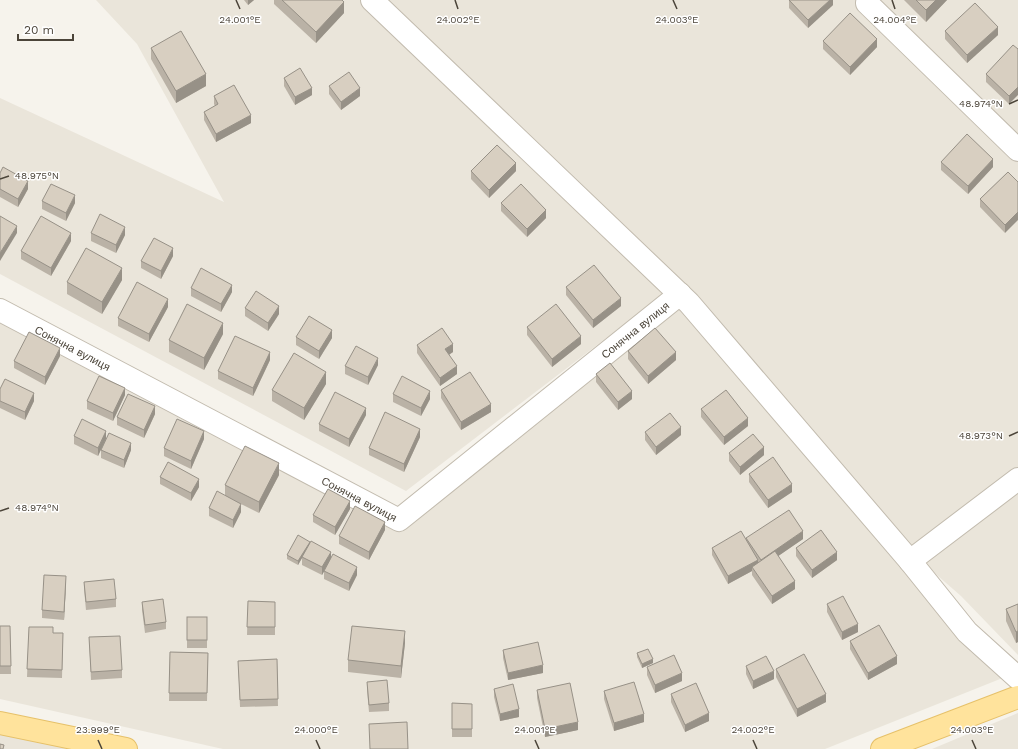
<svg xmlns="http://www.w3.org/2000/svg" width="1018" height="749" font-family="'Work Sans',sans-serif">
  <rect width="100%" height="100%" fill="#f6f3ec"/>
  <g fill="#eae5da">
    <path d="M96 0H1018V655L961 596 868 515 1010 675 825 749H223L0 699V303L405 512 643 310 406 491 0 274V98L224 202 137 44Z"/>
    <path d="M1018 713V749H932Z"/>
    <path d="M0 734 73 749H0Z"/>
  </g>
  <g fill="none" stroke-linecap="round" stroke-linejoin="round">
    <g stroke="#c2bbae" stroke-width="24">
      <g id="minor">
        <path d="M372 0 689 303 910 561 967 632 1018 678"/>
        <path d="M867 3 1018 150"/>
        <path id="s1" d="M0 310 399 520 680 294"/>
        <path d="M910 561 1018 479"/>
      </g>
    </g>
    <g stroke="#e6c16a" stroke-width="24">
      <g id="major">
        <path d="M0 723 126 749"/>
        <path d="M882 749 1018 697"/>
      </g>
    </g>
    <use href="#minor" stroke="#fff" stroke-width="22"/>
    <use href="#major" stroke="#ffe39c" stroke-width="22"/>
  </g>
  <g fill="#bab2a6">
    <path d="M244 0H254L248 5Z"/>
    <path d="M274 0H342L344 13 316 43 274 4Z"/>
    <path d="M789 0H833V5L808 28 789 8Z"/>
    <path d="M904 0H947L926 22Z"/>
    <path d="M945 31 998 35 967 63 945 39Z"/>
    <path d="M823 41 877 47 850 75 823 49Z"/>
    <path d="M151 48 206 86 176 103 151 59Z"/>
    <path d="M1018 49 1009 104 986 82V74Z"/>
    <path d="M284 78 312 95 295 105 284 86Z"/>
    <path d="M329 86 360 96 341 110 329 94Z"/>
    <path d="M214 96 251 123 216 142 204 120V112L215 106 214 104Z"/>
    <path d="M941 162 993 167 968 194 941 170Z"/>
    <path d="M471 171H516L489 198 471 179Z"/>
    <path d="M1008 172 1005 233 980 207V199Z"/>
    <path d="M0 173 28 189 18 207 0 197Z"/>
    <path d="M42 201 75 203 66 221 42 209Z"/>
    <path d="M501 203 546 218 527 237 501 211Z"/>
    <path d="M91 233 125 235 116 253 91 241Z"/>
    <path d="M71 241 51 276 21 259V251Z"/>
    <path d="M173 256 161 279 141 268V261Z"/>
    <path d="M122 280 102 314 67 294V282Z"/>
    <path d="M566 287 621 306 593 328 566 295Z"/>
    <path d="M191 288 232 292 221 312 191 296Z"/>
    <path d="M168 307 149 342 118 326V318Z"/>
    <path d="M245 308 279 314 268 331 245 316Z"/>
    <path d="M527 327 581 344 552 367 527 335Z"/>
    <path d="M223 334 204 370 169 352V340Z"/>
    <path d="M296 337 332 338 319 359 296 345Z"/>
    <path d="M417 345 453 352 449 355 457 374 440 386 417 353Z"/>
    <path d="M628 351 676 360 648 384 628 359Z"/>
    <path d="M60 356 45 385 14 368V361Z"/>
    <path d="M270 360 253 396 218 379V371Z"/>
    <path d="M378 365 368 385 345 374V366Z"/>
    <path d="M596 374 632 399 618 410 596 382Z"/>
    <path d="M326 384 304 420 272 401V390Z"/>
    <path d="M0 389 34 401 25 420 0 408Z"/>
    <path d="M441 390 491 412 461 430 441 398Z"/>
    <path d="M393 394 430 399 421 416 393 402Z"/>
    <path d="M125 395 113 421 87 409V401Z"/>
    <path d="M701 409 748 426 724 445 701 417Z"/>
    <path d="M155 414 144 438 117 425V417Z"/>
    <path d="M366 415 349 447 319 431V424Z"/>
    <path d="M645 432 681 435 656 455 645 440Z"/>
    <path d="M74 436 106 439 131 450 124 468 101 458V450L105 440 98 456 74 444Z"/>
    <path d="M420 437 404 472 369 455V448Z"/>
    <path d="M204 439 191 469 164 456V448Z"/>
    <path d="M729 453 764 455 740 475 729 461Z"/>
    <path d="M749 474 792 492 768 508 749 482Z"/>
    <path d="M279 475 259 513 241 504V512L233 528 209 516V508L225 496V485Z"/>
    <path d="M160 477 199 487 191 501 160 484Z"/>
    <path d="M350 509 335 535 313 522V515Z"/>
    <path d="M385 530 369 560 339 544V536Z"/>
    <path d="M746 538 803 539 778 556 795 589 772 604 752 575V571L728 584 712 555V548L746 540Z"/>
    <path d="M310 543 331 559 357 575 349 591 324 579V571L322 575 302 565V558L298 565 287 559V555Z"/>
    <path d="M796 548 837 560 812 578 796 556Z"/>
    <path d="M84 582 116 599V607L86 610 84 589Z"/>
    <path d="M66 584 64 620 42 618V610Z"/>
    <path d="M248 601 275 602V635H247Z"/>
    <path d="M142 602 166 622V629L145 633 142 610Z"/>
    <path d="M827 604 858 632 842 640 827 612Z"/>
    <path d="M1018 604V642L1016 643 1006 621V609Z"/>
    <rect x="187" y="617" width="20" height="31"/>
    <path d="M0 626H10L11 674H0Z"/>
    <path d="M29 627 53 633H63L62 678 27 677Z"/>
    <path d="M89 637 122 670V678L91 680Z"/>
    <path d="M850 641 897 664 868 680 850 649Z"/>
    <path d="M405 643 401 678 348 672V660Z"/>
    <path d="M503 650 543 673 508 680 503 658Z"/>
    <path d="M170 652 208 653 207 701H169Z"/>
    <path d="M637 653 653 663 642 668 637 657Z"/>
    <path d="M277 659 278 706 240 707 238 661Z"/>
    <path d="M746 666 774 679 753 689 746 674Z"/>
    <path d="M647 667 682 681 655 693 647 675Z"/>
    <path d="M776 669 826 702 797 717 776 677Z"/>
    <path d="M367 682 389 703V711L369 712 367 690Z"/>
    <path d="M494 689 519 717 500 721 494 697Z"/>
    <path d="M537 690 578 730 545 737 537 698Z"/>
    <path d="M604 691 644 722 614 731 604 699Z"/>
    <path d="M671 694 709 721 685 732 671 702Z"/>
    <path d="M452 703 472 704V737H452Z"/>
  </g>
  <g fill="#979187">
    <path d="M248 0H254L248 5Z"/>
    <path d="M830 0H833V5L808 28V20Z"/>
    <path d="M936 0H947L926 22V10Z"/>
    <path d="M344 2V13L316 43V32Z"/>
    <path d="M998 27V35L967 63V55Z"/>
    <path d="M877 39V47L850 75V67Z"/>
    <path d="M206 74V86L176 103V91Z"/>
    <path d="M1018 87V95L1009 104V96Z"/>
    <path d="M312 88V95L295 105V97Z"/>
    <path d="M360 88V96L341 110V102Z"/>
    <path d="M251 115V123L216 142V134Z"/>
    <path d="M993 159V167L968 194V186Z"/>
    <path d="M516 163V171L489 198V190Z"/>
    <path d="M28 181V189L18 207V199Z"/>
    <path d="M75 195V203L66 221V213Z"/>
    <path d="M546 210V218L527 237V229Z"/>
    <path d="M1018 212V220L1005 233V225Z"/>
    <path d="M17 226V233L0 261V253Z"/>
    <path d="M125 227V235L116 253V245Z"/>
    <path d="M71 233V241L51 276V268Z"/>
    <path d="M173 248V256L161 279V271Z"/>
    <path d="M122 268V280L102 314V302Z"/>
    <path d="M232 285V292L221 312V304Z"/>
    <path d="M621 298V306L593 328V320Z"/>
    <path d="M168 299V307L149 342V334Z"/>
    <path d="M279 306V314L268 331V323Z"/>
    <path d="M223 323V334L204 370V358Z"/>
    <path d="M332 330V338L319 359V351Z"/>
    <path d="M581 336V344L552 367V359Z"/>
    <path d="M453 344V352L445 357V349Z"/>
    <path d="M60 348V356L45 385V377Z"/>
    <path d="M270 352V360L253 396V388Z"/>
    <path d="M676 352V360L648 384V376Z"/>
    <path d="M378 358V365L368 385V377Z"/>
    <path d="M457 366V374L440 386V378Z"/>
    <path d="M326 372V384L304 420V408Z"/>
    <path d="M125 388V395L113 421V413Z"/>
    <path d="M430 391V399L421 416V408Z"/>
    <path d="M632 391V399L618 410V402Z"/>
    <path d="M34 393V401L25 420V412Z"/>
    <path d="M491 404V412L461 430V422Z"/>
    <path d="M155 406V414L144 438V430Z"/>
    <path d="M366 408V415L349 447V439Z"/>
    <path d="M748 418V426L724 445V437Z"/>
    <path d="M681 427V435L656 455V447Z"/>
    <path d="M420 429V437L404 472V464Z"/>
    <path d="M106 431V439L98 456V448Z"/>
    <path d="M204 431V439L191 469V461Z"/>
    <path d="M131 443V450L124 468V460Z"/>
    <path d="M764 447V455L740 475V467Z"/>
    <path d="M279 463V475L259 513V502Z"/>
    <path d="M199 479V487L191 501V493Z"/>
    <path d="M792 484V492L768 508V500Z"/>
    <path d="M350 501V509L335 535V527Z"/>
    <path d="M241 504V512L233 528V520Z"/>
    <path d="M385 522V530L369 560V552Z"/>
    <path d="M803 531V539L761 568V560Z"/>
    <path d="M310 542V546L302 557V558L298 565V561Z"/>
    <path d="M331 552V560L322 575V567Z"/>
    <path d="M837 552V560L812 578V570Z"/>
    <path d="M758 560V568L752 567V571L728 584V576Z"/>
    <path d="M357 567V575L349 591V583Z"/>
    <path d="M66 576V584L64 620V612Z"/>
    <path d="M795 581V589L772 604V596Z"/>
    <path d="M858 624V632L842 640V632Z"/>
    <path d="M405 631V643L401 678V666Z"/>
    <path d="M1018 631V642L1016 643V632Z"/>
    <path d="M897 656V664L868 680V673Z"/>
    <path d="M653 659V663L642 668V664Z"/>
    <path d="M543 665V673L508 680V673Z"/>
    <path d="M774 671V679L753 689V681Z"/>
    <path d="M682 673V681L655 693V685Z"/>
    <path d="M826 694V702L797 717V709Z"/>
    <path d="M519 709V717L500 721V714Z"/>
    <path d="M709 713V721L685 732V725Z"/>
    <path d="M644 714V722L614 731V723Z"/>
    <path d="M578 722V730L545 737V729Z"/>
  </g>
  <g fill="#d8cfc1" stroke="#979187">
    <path d="M282 0H342L344 2 316 32Z"/>
    <path d="M789 0H830L808 20Z"/>
    <path d="M916 0H936L926 10Z"/>
    <path d="M975 3 998 27 967 55 945 31Z"/>
    <path d="M850 13 877 39 850 67 823 41Z"/>
    <path d="M181 31 206 74 176 91 151 48Z"/>
    <path d="M1013 45 1018 49V87L1009 96 986 74Z"/>
    <path d="M300 68 312 88 295 97 284 78Z"/>
    <path d="M349 72 360 88 341 102 329 86Z"/>
    <path d="M234 85 251 115 216 134 204 112 218 104 214 96Z"/>
    <path d="M967 134 993 159 968 186 941 162Z"/>
    <path d="M497 145 516 163 489 190 471 171Z"/>
    <path d="M3 167 28 181 18 199 0 189V173Z"/>
    <path d="M1008 172 1018 182V212L1005 225 980 199Z"/>
    <path d="M51 184 75 195 66 213 42 201Z"/>
    <path d="M521 184 546 210 527 229 501 203Z"/>
    <path d="M100 214 125 227 116 245 91 233Z"/>
    <path d="M0 216 17 226 0 253Z"/>
    <path d="M41 216 71 233 51 268 21 251Z"/>
    <path d="M154 238 173 248 161 271 141 261Z"/>
    <path d="M86 248 122 268 102 302 67 282Z"/>
    <path d="M594 265 621 298 593 320 566 287Z"/>
    <path d="M201 268 232 285 221 304 191 288Z"/>
    <path d="M137 282 168 299 149 334 118 318Z"/>
    <path d="M256 291 279 306 268 323 245 308Z"/>
    <path d="M187 304 223 323 204 358 169 340Z"/>
    <path d="M556 304 581 336 552 359 527 327Z"/>
    <path d="M309 316 332 330 319 351 296 337Z"/>
    <path d="M442 328 453 344 445 349 457 366 440 378 417 345Z"/>
    <path d="M655 328 676 352 648 376 628 351Z"/>
    <path d="M29 332 60 348 45 377 14 361Z"/>
    <path d="M235 336 270 352 253 388 218 371Z"/>
    <path d="M356 346 378 358 368 377 345 366Z"/>
    <path d="M294 353 326 372 304 408 272 390Z"/>
    <path d="M610 363 632 391 618 402 596 374Z"/>
    <path d="M470 372 491 404 461 422 441 390Z"/>
    <path d="M99 376 125 388 113 413 87 401Z"/>
    <path d="M402 376 430 391 421 408 393 394Z"/>
    <path d="M5 379 34 393 25 412 0 401V389Z"/>
    <path d="M726 390 748 418 724 437 701 409Z"/>
    <path d="M335 392 366 408 349 439 319 424Z"/>
    <path d="M128 394 155 406 144 430 117 417Z"/>
    <path d="M385 412 420 429 404 464 369 448Z"/>
    <path d="M670 413 681 427 656 447 645 432Z"/>
    <path d="M82 419 106 431 98 448 74 436Z"/>
    <path d="M177 419 204 431 191 461 164 448Z"/>
    <path d="M109 433 131 443 124 460 101 450Z"/>
    <path d="M753 434 764 447 740 467 729 453Z"/>
    <path d="M245 446 279 463 259 502 225 485Z"/>
    <path d="M773 457 792 484 768 500 749 474Z"/>
    <path d="M168 462 199 479 191 493 160 477Z"/>
    <path d="M328 489 350 501 335 527 313 515Z"/>
    <path d="M217 491 241 504 233 520 209 508Z"/>
    <path d="M355 506 385 522 369 552 339 536Z"/>
    <path d="M789 510 803 531 761 560 746 538Z"/>
    <path d="M821 530 837 552 812 570 796 548Z"/>
    <path d="M741 531 758 560 728 576 712 548Z"/>
    <path d="M298 535 310 542 298 561 287 555Z"/>
    <path d="M311 541 331 552 322 567 302 557Z"/>
    <path d="M775 551 795 581 772 596 752 567Z"/>
    <path d="M333 554 357 567 349 583 324 571Z"/>
    <path d="M44 575 66 576 64 612 42 610Z"/>
    <path d="M114 579 116 599 86 602 84 582Z"/>
    <path d="M843 596 858 624 842 632 827 604Z"/>
    <path d="M163 599 166 622 145 625 142 602Z"/>
    <path d="M248 601 275 602V627H247Z"/>
    <path d="M1018 604V631L1016 632 1006 609Z"/>
    <rect x="187" y="617" width="20" height="23"/>
    <path d="M879 625 897 656 868 673 850 641Z"/>
    <path d="M0 626H10L11 666H0Z"/>
    <path d="M352 626 405 631 401 666 348 660Z"/>
    <path d="M29 627H53V633H63L62 670 27 669Z"/>
    <path d="M120 636 122 670 91 672 89 637Z"/>
    <path d="M538 642 543 665 508 673 503 650Z"/>
    <path d="M648 649 653 659 642 664 637 653Z"/>
    <path d="M170 652 208 653 207 693H169Z"/>
    <path d="M804 654 826 694 797 709 776 669Z"/>
    <path d="M674 655 682 673 655 685 647 667Z"/>
    <path d="M766 656 774 671 753 681 746 666Z"/>
    <path d="M277 659 278 699 240 700 238 661Z"/>
    <path d="M387 680 389 703 369 705 367 682Z"/>
    <path d="M634 682 644 714 614 723 604 691Z"/>
    <path d="M570 683 578 722 545 729 537 690Z"/>
    <path d="M696 683 709 713 685 725 671 694Z"/>
    <path d="M513 684 519 709 500 714 494 689Z"/>
    <path d="M452 703 472 704V729H452Z"/>
    <path d="M407 722 408 749H370L369 724Z"/>
    <path d="M0 744 4 745 3 749H0Z"/>
  </g>
  <path fill="none" stroke="#4b4439" stroke-width="1.5" d="M236 0 240 9M455 0 458 9M673 0 677 9M892 0 895 9M1009 104 1018 100M0 179 9 176M1009 436 1018 432M0 511 9 508M98 740 102 749M316 740 320 749M535 740 539 749M753 740 757 749M972 740 976 749"/>
  <g text-anchor="middle" stroke-width="3" stroke-linejoin="round" paint-order="stroke">
    <g font-size="11" fill="#4b4439" stroke="#fff">
      <text dy="4" stroke="none"><textPath href="#s1" startOffset="754">Сонячна вулиця</textPath></text>
      <text dy="4" stroke="none"><textPath href="#s1" startOffset="82">Сонячна вулиця</textPath></text>
      <text dy="4" stroke="none"><textPath href="#s1" startOffset="406">Сонячна вулиця</textPath></text>
    </g>
  </g>
  <g font-size="10" text-anchor="middle" fill="#4b4439" stroke="#fff" stroke-width="3" stroke-linejoin="round" paint-order="stroke">
    <text x="240" y="23">24.001°E</text>
    <text x="458" y="23">24.002°E</text>
    <text x="677" y="23">24.003°E</text>
    <text x="895" y="23">24.004°E</text>
    <text x="981" y="107">48.974°N</text>
    <text x="37" y="179">48.975°N</text>
    <text x="981" y="439">48.973°N</text>
    <text x="37" y="511">48.974°N</text>
    <text x="98" y="733">23.999°E</text>
    <text x="316" y="733">24.000°E</text>
    <text x="535" y="733">24.001°E</text>
    <text x="753" y="733">24.002°E</text>
    <text x="972" y="733">24.003°E</text>
  </g>
  <path d="M18 34v6h55v-6" fill="none" stroke="#4b4439" stroke-width="2"/>
  <text x="24" y="34" font-size="12" fill="#4b4439" stroke="#ffffff" stroke-width="3" paint-order="stroke">20 m</text>
</svg>
